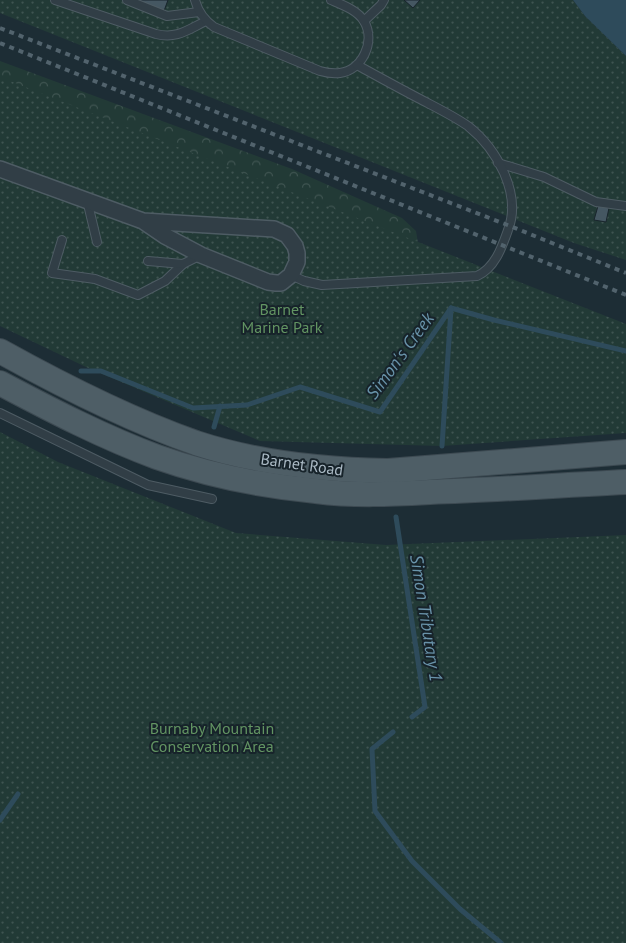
<svg xmlns="http://www.w3.org/2000/svg" width="626" height="943" font-family="'PT Sans',sans-serif">
  <defs>
    <pattern id="forest-crowns" width="20" height="18" patternUnits="userSpaceOnUse" patternTransform="scale(1.25)"><rect width="20" height="18" fill="#223a36"/><path d="M2 6a3 3 0 1 1 6 0M12 15a3 3 0 1 1 6 0" fill="none" stroke="#3f5451"/></pattern>
    <pattern id="park-dots" width="8" height="8" patternUnits="userSpaceOnUse" patternTransform="scale(1.25)"><rect width="8" height="8" fill="#223a36"/><path d="M2 2h.1M6 6h.1" fill="none" stroke="#3f5451" stroke-width="1.8" stroke-linecap="round"/></pattern>
  </defs>
  <rect width="100%" height="100%" fill="#1d2d35"/>
  <path fill="url(#forest-crowns)" d="M0 61 292 169 402 218 416 231 419 249 0 150Z"/>
  <g fill="url(#park-dots)">
    <path d="M0 0H573L585 16 626 56V260L574 243 0 13Z"/>
    <path d="M0 77 626 324V433L442 446 260 441 86 367 0 326Z"/>
    <path d="M0 432 58 462 236 533 386 545 626 535V943H0Z"/>
  </g>
  <path fill="#2e4b5b" d="M573 0H626V56L585 16Z"/>
  <g fill="none" stroke-linecap="round" stroke-linejoin="round">
    <g stroke="#2e4b5b" stroke-width="5">
      <path d="M451 308 494 320 626 351"/>
      <path d="M81 371H101L193 408 247 405 300 387 380 412 451 308"/>
      <path d="M214 427 220 406"/>
      <path d="M442 446 451 309"/>
      <path d="M396 517 425 707 412 717"/>
      <path d="M393 732 372 749 375 811 412 861 460 909 501 943"/>
      <path d="M0 820 18 794"/>
    </g>
  </g>
  <g fill="#455762" stroke="#19252c">
    <path d="M136 0H168L164 11Z"/>
    <path d="M404 0H420L413 8Z"/>
    <path d="M598 206 609 208 606 222 594 220Z"/>
  </g>
  <g fill="none" stroke-linecap="round" stroke-linejoin="round">
    <g stroke="#4e5c64" stroke-width="10">
      <g id="lane">
        <path d="M55 0 156 34C177 39 187 30 206 21"/>
        <path d="M127 0 167 16 199 12"/>
        <path d="M195 0C198 12 204 20 214 27L320 71C327 73 333 74 340 73 362 70 376 42 364 21 357 10 343 5 331 0"/>
        <path d="M364 21 381 5 384 0"/>
        <path d="M498 163 544 177 596 202 626 206"/>
        <path d="M87 200 97 242"/>
        <path d="M62 240 52 273 95 279 138 295 165 281 183 264"/>
        <path d="M148 261 183 264 201 255"/>
        <path d="M291 275 304 281 322 285 477 276C495 268 502 247 508 230 522 194 497 149 468 126 452 115 435 107 418 98 397 87 377 76 357 65"/>
        <path d="M0 413 148 485 212 499"/>
      </g>
    </g>
    <g stroke="#4e5c64" stroke-width="18">
      <path id="street" d="M0 169 143 221 165 236 201 255 268 282 276 283H281L291 275 297 262V253L295 246 287 235 274 229 143 221"/>
    </g>
    <g stroke="#3d4a52" stroke-width="26">
      <g id="primary">
        <path d="M0 351C63 386 128 419 196 443 257 463 324 470 388 471L626 452"/>
        <path d="M0 383C51 410 103 437 157 457 208 475 263 486 316 491 354 496 392 494 430 492 495 490 561 485 626 482"/>
      </g>
    </g>
    <use href="#lane" stroke="#313e46" stroke-width="8"/>
    <use href="#street" stroke="#313e46" stroke-width="15"/>
    <use href="#primary" stroke="#4e5e66" stroke-width="24"/>
    <g stroke="#52636d" stroke-width="4" stroke-dasharray="5 5" stroke-linecap="butt">
      <path d="M0 28 510 226 626 273"/>
      <path d="M0 43 626 295"/>
    </g>
  </g>
  <g text-anchor="middle" stroke-width="4" stroke-linejoin="round" paint-order="stroke">
    <g font-size="16" fill="#629462" stroke="#17232a">
      <text x="282" y="315">Barnet<tspan x="282" dy="18">Marine Park</tspan></text>
      <text x="212" y="734">Burnaby Mountain<tspan x="212" dy="18">Conservation Area</tspan></text>
    </g>
    <g font-size="16" fill="#aab9c4" stroke="#17232a">
      <text transform="translate(302 464) rotate(8)" y="6">Barnet Road</text>
    </g>
    <g font-size="18" font-style="italic" fill="#6993aa" stroke="#17232a">
      <text transform="translate(400 356) rotate(-54)" y="6">Simon's Creek</text>
      <text transform="translate(426 618) rotate(81)" y="6">Simon Tributary 1</text>
    </g>
  </g>
</svg>
